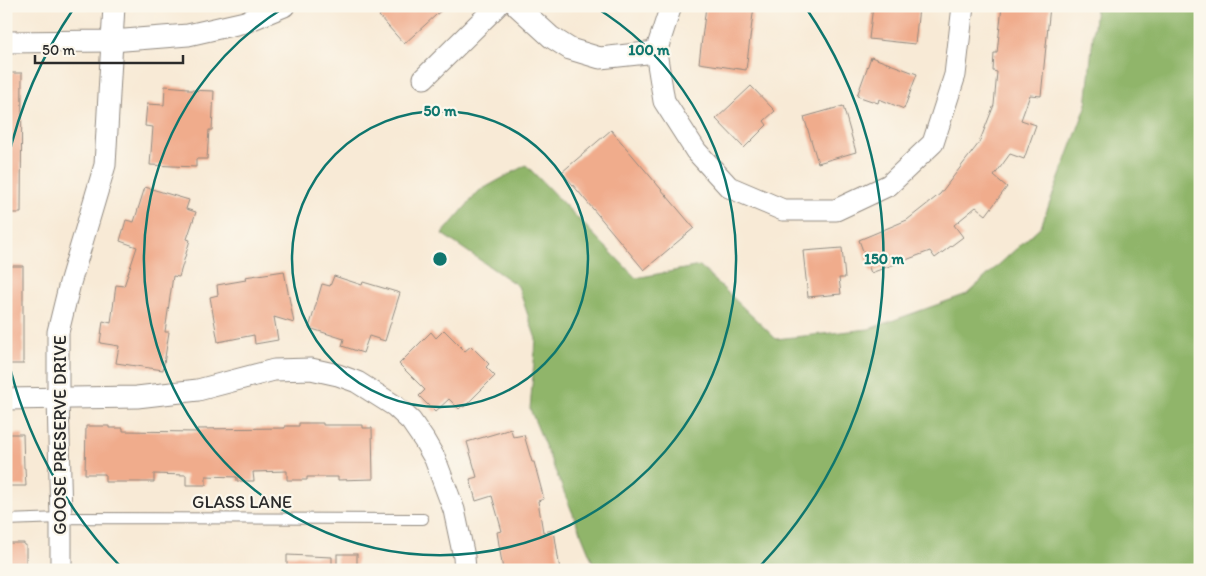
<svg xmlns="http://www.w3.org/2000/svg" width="1206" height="576" font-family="Itim,sans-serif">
  <rect width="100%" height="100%" fill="#fbf7ec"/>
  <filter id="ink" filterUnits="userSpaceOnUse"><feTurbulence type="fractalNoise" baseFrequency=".02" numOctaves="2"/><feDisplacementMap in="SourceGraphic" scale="10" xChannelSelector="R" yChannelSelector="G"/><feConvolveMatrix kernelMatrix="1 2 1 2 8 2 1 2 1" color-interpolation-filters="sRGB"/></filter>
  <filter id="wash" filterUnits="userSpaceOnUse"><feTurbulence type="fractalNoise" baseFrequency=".0096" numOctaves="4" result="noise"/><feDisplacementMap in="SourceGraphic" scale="20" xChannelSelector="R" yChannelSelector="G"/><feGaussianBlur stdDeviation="1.12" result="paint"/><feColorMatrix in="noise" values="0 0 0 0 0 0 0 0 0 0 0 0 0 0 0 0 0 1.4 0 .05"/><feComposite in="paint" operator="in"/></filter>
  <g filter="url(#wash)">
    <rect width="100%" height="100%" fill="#f8ead6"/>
    <path fill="#90b56a" stroke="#5e704a" d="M1096 6H1200V570H596L530 409 536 339 518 286 442 234 479 191 526 165 636 278 700 266 776 339 869 329 967 294 1041 226 1086 107Z"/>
    <g id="blocks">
      <g fill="#f0ac8c">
        <path d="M390 6H446L404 44 379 16Z"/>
        <path d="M706 6H754L746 70 699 63Z"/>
        <path d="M873 6H907L919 8 915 44 869 39Z"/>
        <path d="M1002 6H1050L1041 96 1030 95 1021 120 1036 125 1024 159 1010 154 994 176 1007 187 986 215 976 207 954 225 963 237 935 258 930 251 871 273 859 240 907 220 940 194 979 143 994 105 997 72 993 71 994 53H997Z"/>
        <path d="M871 57 917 74 904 109 879 99 878 103 857 96Z"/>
        <path d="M6 73H22L21 213H6Z"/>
        <path d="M165 86 188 88V90L214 91 212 130H209L207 159H196V167L150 165 153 127 145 126 147 104 164 105Z"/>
        <path d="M751 86 775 111 764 121 767 125 744 148 716 119Z"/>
        <path d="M843 106 856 152 818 163 804 117Z"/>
        <path d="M611 130 694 228 644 270 562 172Z"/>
        <path d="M145 187 189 200 186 209 196 212 187 239 190 240 179 277 173 276 165 332H169L163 370 116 363 119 346 100 343 103 321 111 323 116 285 124 286 137 247 120 241 126 220 134 222Z"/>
        <path d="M842 248 845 278H839L841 294 808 297 803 251Z"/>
        <path d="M7 266H23V364H6V270H7Z"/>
        <path d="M284 271 294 323 274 317 278 340 255 344 254 335 218 342 210 297 218 295 217 285 246 280 245 277Z"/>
        <path d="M334 276 362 285 363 282 400 293 385 341 369 336 363 353 342 346 344 339 309 328 322 284 330 286Z"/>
        <path d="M444 330 465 351 471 346 489 364 486 367 495 376 464 407 462 406 459 409 449 399 435 412 419 396 425 390 399 364 431 332 436 338Z"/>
        <path d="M299 423H323V425H363V428H372L373 479 338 480V477H307V480H287V471L253 472 254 481H237V477L206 476V485H186V475L154 474V482H105V474H85L86 426H109V428H123V431L197 432V429L285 428V426H299Z"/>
        <path d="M511 429 513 437 524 435 532 462H534L544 499 538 501 543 532 554 530 560 570H503L497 532 502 531 492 496 476 501 470 479 477 477 467 442Z"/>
        <path d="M6 434H23L24 468H25L26 486H6Z"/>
        <path d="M6 543H24V545H26V568H22V570H6Z"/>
        <rect x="337" y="554" width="20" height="16"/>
        <path d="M287 555 332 557V570H287Z"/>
      </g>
    </g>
  </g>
  <g filter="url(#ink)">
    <use href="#blocks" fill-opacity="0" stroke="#928a80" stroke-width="1"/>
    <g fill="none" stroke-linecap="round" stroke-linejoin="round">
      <g stroke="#928a80" stroke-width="12">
        <path id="service" d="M6 520 61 518 423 519"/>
      </g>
      <g stroke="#928a80" stroke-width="23">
        <g id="minor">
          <path d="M517 6 551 37 570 49 600 58 656 52"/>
          <path d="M671 6 656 52 664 101 696 151 729 187 783 210H836L889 185 933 143 955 75 963 6"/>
          <path d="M6 42 112 41 188 35 245 22 284 6"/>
          <path d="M424 78 497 6"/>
          <path d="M6 399 137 397 198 390 274 370 311 369 338 375 357 382 395 406 411 421 424 440 435 459 454 510 464 557 465 570"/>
          <path d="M61 570V518L58 398V332L70 283 105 165 114 6"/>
        </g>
      </g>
      <use href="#service" stroke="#fff" stroke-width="10"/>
      <use href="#minor" stroke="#fff" stroke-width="21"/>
    </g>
  </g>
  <g fill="none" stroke="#0f766e" stroke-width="2.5">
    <circle cx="440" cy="259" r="148"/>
    <path d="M595 7A296 296 0 1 1 285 7"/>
    <path d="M121 567A444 444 0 0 1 7 355M7 163A444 444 0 0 1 74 8M806 8A444 444 0 0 1 759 567"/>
  </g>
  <g text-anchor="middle" stroke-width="4.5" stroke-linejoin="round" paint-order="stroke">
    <g font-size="18" fill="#2b2b2b" stroke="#fbf7ec">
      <text transform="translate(60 435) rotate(-90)" y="6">GOOSE PRESERVE DRIVE</text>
      <text x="242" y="508">GLASS LANE</text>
    </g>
  </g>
  <circle cx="440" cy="259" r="8" fill="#0f766e" stroke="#fbf7ec" stroke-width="2.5"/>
  <g font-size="15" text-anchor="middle" font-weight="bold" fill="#0f766e" stroke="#fbf7ec" stroke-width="4.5" stroke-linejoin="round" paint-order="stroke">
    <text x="649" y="55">100 m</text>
    <text x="440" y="116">50 m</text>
    <text x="884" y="264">150 m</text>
  </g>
  <rect width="1206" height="576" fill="none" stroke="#fbf7ec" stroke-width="25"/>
  <path d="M35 55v8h148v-8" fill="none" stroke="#2b2b2b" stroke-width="2.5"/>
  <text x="42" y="55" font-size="15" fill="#2b2b2b" stroke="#fbf7ec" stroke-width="4" paint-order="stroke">50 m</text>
</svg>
